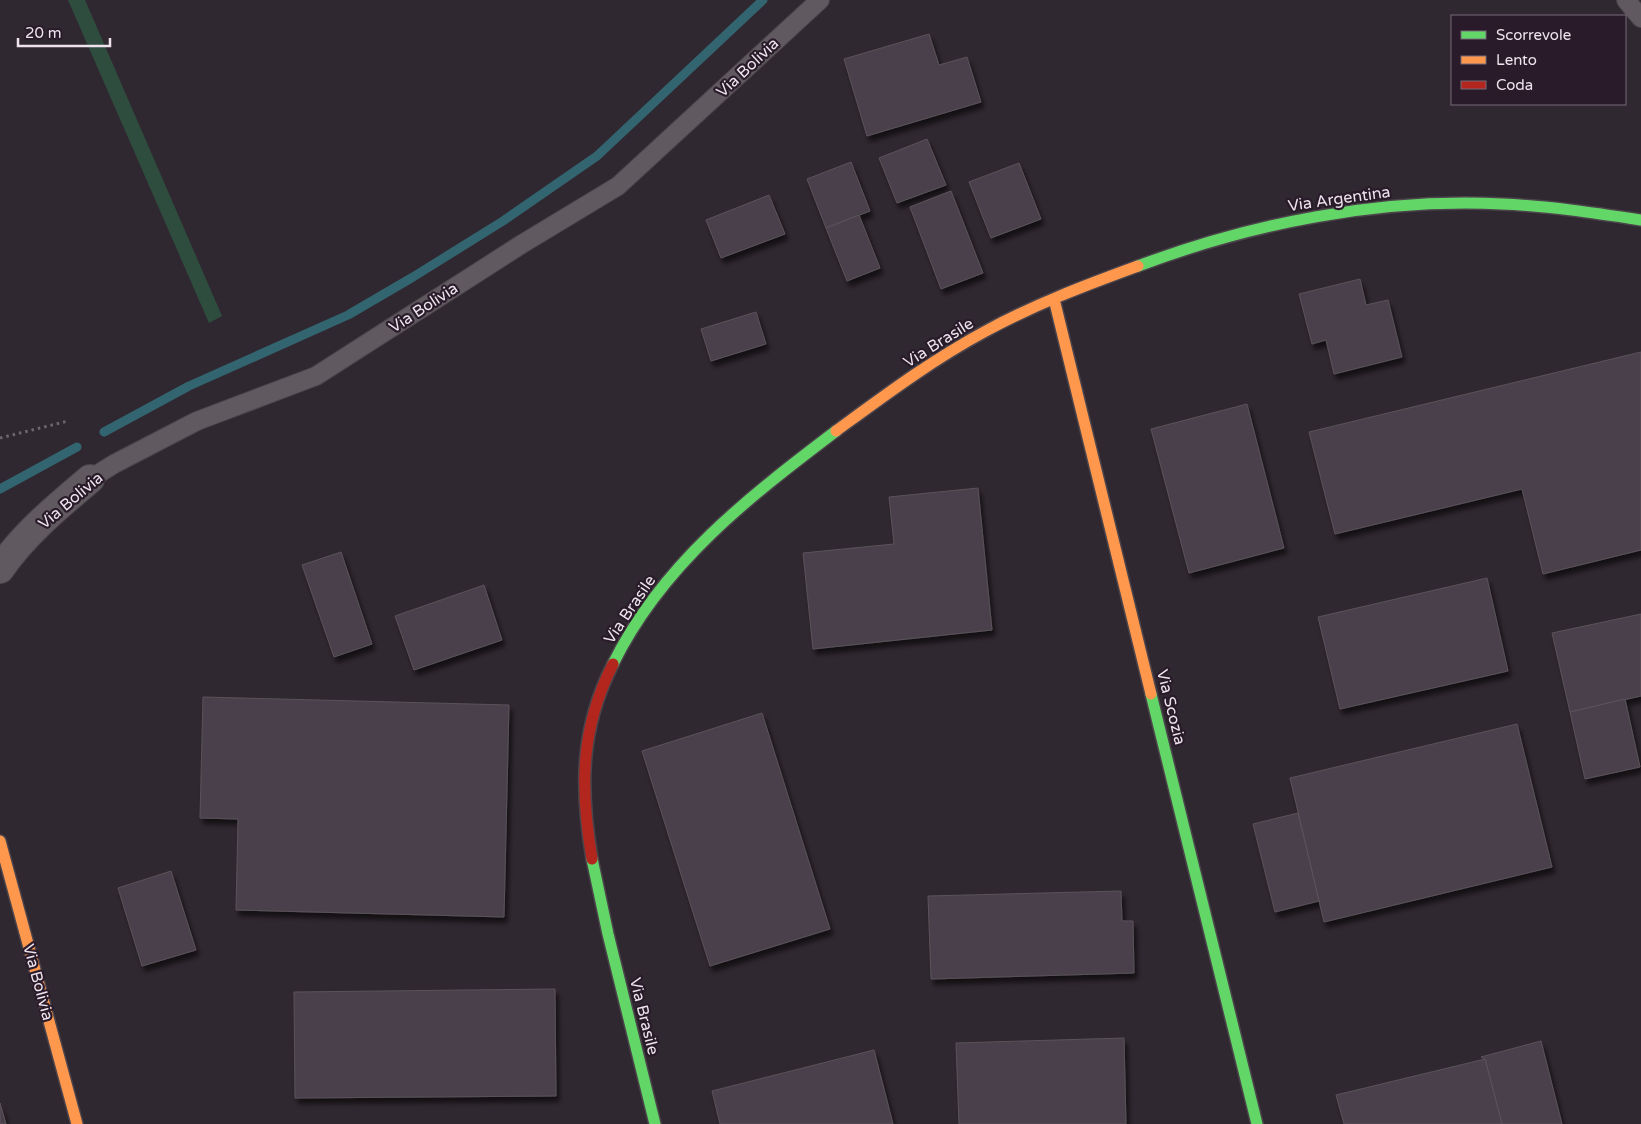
<svg xmlns="http://www.w3.org/2000/svg" width="1641" height="1124" font-family="'Varela Round',sans-serif">
  <defs>
    <filter id="shadow"><feDropShadow dx="3" dy="5.5" stdDeviation="2.5" flood-color="#0009"/></filter>
  </defs>
  <rect width="100%" height="100%" fill="#302830"/>
  <path fill="#2e4d3f" d="M68 0H85L222 316 209 323Z"/>
  <g fill="none" stroke-linecap="round" stroke-linejoin="round">
    <g stroke="#336571" stroke-width="9">
      <path d="M104 432 189 386 348 315 413 277 503 221 597 156 763 0"/>
      <path d="M0 489 77 447"/>
    </g>
  </g>
  <g fill="#4a414b" stroke="#5a535a" filter="url(#shadow)">
    <path d="M929 34 939 65 967 57 981 102 867 136 844 59Z"/>
    <path d="M927 139 946 185 897 203 879 158Z"/>
    <path d="M851 162 870 211 826 228 807 179Z"/>
    <path d="M1019 163 1041 219 991 238 969 182Z"/>
    <path d="M951 191 983 273 941 289 910 207Z"/>
    <path d="M769 195 785 234 721 258 706 220Z"/>
    <path d="M859 215 880 268 847 281 826 228Z"/>
    <path d="M1360 279 1366 305 1388 300 1402 357 1334 374 1326 340 1312 344 1299 294Z"/>
    <path d="M756 312 766 344 711 361 701 329Z"/>
    <path d="M1641 352V550L1543 574 1522 489 1335 534 1309 432Z"/>
    <path d="M1247 404 1284 548 1189 573 1151 429Z"/>
    <path d="M978 488 992 630 813 649 803 553 894 544 889 497Z"/>
    <path d="M341 552 372 644 334 657 302 565Z"/>
    <path d="M1487 578 1508 671 1340 709 1318 617Z"/>
    <path d="M484 585 502 640 414 670 395 616Z"/>
    <path d="M1641 614V696L1570 712 1552 633Z"/>
    <path d="M203 697 509 705 504 917 236 910 238 819 200 818Z"/>
    <path d="M1625 699 1640 767 1585 779 1570 712Z"/>
    <path d="M762 713 830 929 710 966 642 751Z"/>
    <path d="M1517 724 1552 867 1324 922 1290 778Z"/>
    <path d="M1298 813 1319 901 1275 912 1253 824Z"/>
    <path d="M171 871 196 950 142 966 118 888Z"/>
    <path d="M1121 891 1122 921H1133L1134 973 931 979 928 896Z"/>
    <path d="M555 989 556 1096 295 1098 294 992Z"/>
    <path d="M1124 1038 1126 1124H959L956 1043Z"/>
    <path d="M1541 1041 1562 1124H1502L1485 1059 1481 1057Z"/>
    <path d="M874 1050 893 1124H720L712 1091Z"/>
    <path d="M1485 1059 1502 1124H1344L1336 1095Z"/>
    <path d="M0 1103 6 1124H0Z"/>
  </g>
  <g fill="none" stroke-linecap="round" stroke-linejoin="round">
    <g stroke="#4b444b" stroke-width="20">
      <g id="lane">
        <path d="M1626 0 1641 18"/>
        <path d="M90 479 114 464 197 421 316 376 522 244 618 186 820 0"/>
      </g>
    </g>
    <g stroke="#4b444b" stroke-width="30">
      <path id="street" d="M0 569C24 534 58 506 90 479"/>
    </g>
    <g stroke="#4b444b" stroke-width="14">
      <g id="fast">
        <path d="M1138 266C1253 223 1379 198 1502 204 1549 206 1595 213 1641 220"/>
        <path d="M613 664C662 564 749 497 836 431"/>
        <path d="M1151 694 1257 1124"/>
        <path d="M592 859 608 934 655 1124"/>
      </g>
    </g>
    <g stroke="#4b444b" stroke-width="14">
      <g id="slow">
        <path d="M1054 299 1151 694"/>
        <path d="M836 431C884 396 932 360 984 332 1033 305 1086 285 1138 266"/>
        <path d="M0 841 77 1124"/>
      </g>
    </g>
    <g stroke="#4b444b" stroke-width="14">
      <path id="jam" d="M592 859C580 788 580 729 613 664"/>
    </g>
    <path stroke="#6c676d" stroke-width="3" stroke-dasharray="2.5 4" stroke-linecap="butt" d="M0 438 68 421"/>
    <use href="#lane" stroke="#605a60" stroke-width="18"/>
    <use href="#street" stroke="#605a60" stroke-width="28"/>
    <use href="#fast" stroke="#63d668" stroke-width="11"/>
    <use href="#slow" stroke="#ff974d" stroke-width="11"/>
    <use href="#jam" stroke="#b3261e" stroke-width="11"/>
  </g>
  <g text-anchor="middle" stroke-width="4.5" stroke-linejoin="round" paint-order="stroke">
    <g font-size="16" fill="#ede3ed" stroke="#291b2a">
      <text transform="translate(747 67) rotate(-43)" y="6">Via Bolivia</text>
      <text transform="translate(1339 198) rotate(-8)" y="6">Via Argentina</text>
      <text transform="translate(423 307) rotate(-33)" y="6">Via Bolivia</text>
      <text transform="translate(938 342) rotate(-32)" y="6">Via Brasile</text>
      <text transform="translate(70 500) rotate(-40)" y="6">Via Bolivia</text>
      <text transform="translate(629 609) rotate(-56)" y="6">Via Brasile</text>
      <text transform="translate(1172 707) rotate(76)" y="6">Via Scozia</text>
      <text transform="translate(39 982) rotate(75)" y="6">Via Bolivia</text>
      <text transform="translate(645 1016) rotate(76)" y="6">Via Brasile</text>
    </g>
  </g>
  <rect x="1451" y="15" width="175" height="90" fill="#291b2a" stroke="#776b78"/>
  <rect x="1461" y="31" width="25" height="8" fill="#63d668" stroke="#776b78"/>
  <text x="1496" y="40" font-size="15" fill="#ede3ed">Scorrevole</text>
  <rect x="1461" y="56" width="25" height="8" fill="#ff974d" stroke="#776b78"/>
  <text x="1496" y="65" font-size="15" fill="#ede3ed">Lento</text>
  <rect x="1461" y="81" width="25" height="8" fill="#b3261e" stroke="#776b78"/>
  <text x="1496" y="90" font-size="15" fill="#ede3ed">Coda</text>
  <path d="M18 38v8h92v-8" fill="none" stroke="#ede3ed" stroke-width="2.5"/>
  <text x="25" y="38" font-size="15" fill="#ede3ed" stroke="#291b2a" stroke-width="4" paint-order="stroke">20 m</text>
</svg>
